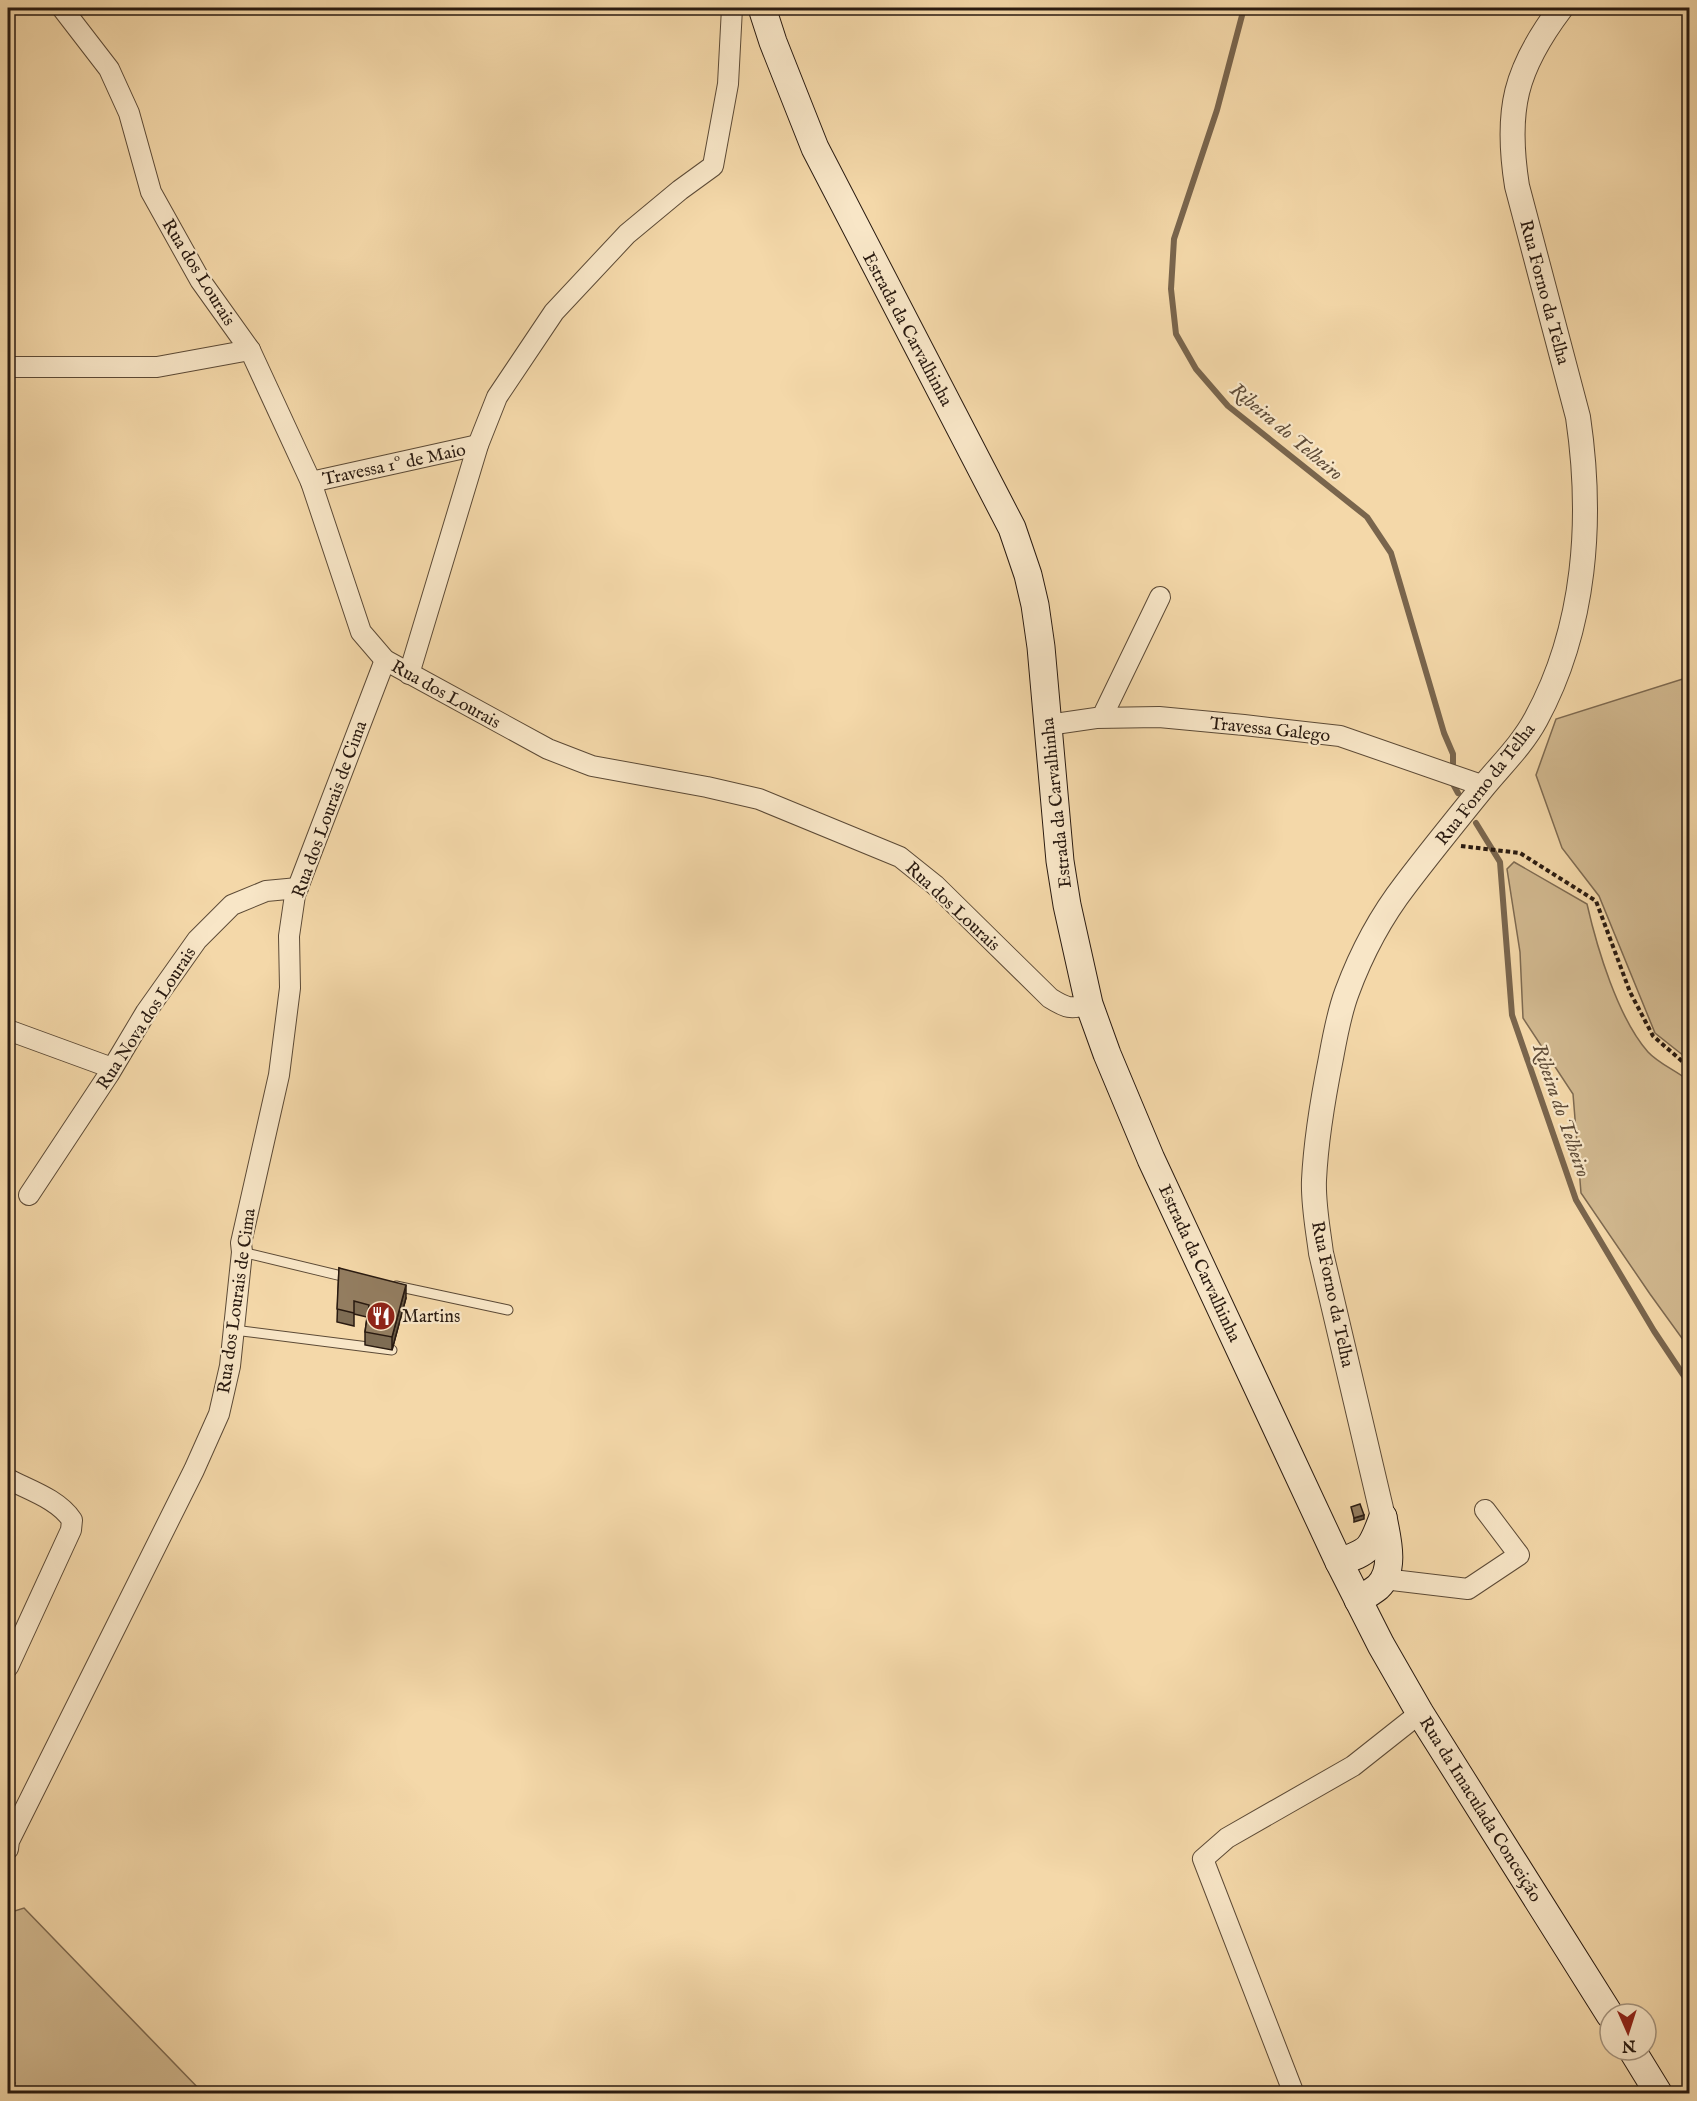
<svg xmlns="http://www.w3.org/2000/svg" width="1697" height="2101" font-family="'IM FELL English',serif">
  <rect width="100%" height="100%" fill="#f4d8a9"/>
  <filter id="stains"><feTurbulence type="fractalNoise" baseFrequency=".00333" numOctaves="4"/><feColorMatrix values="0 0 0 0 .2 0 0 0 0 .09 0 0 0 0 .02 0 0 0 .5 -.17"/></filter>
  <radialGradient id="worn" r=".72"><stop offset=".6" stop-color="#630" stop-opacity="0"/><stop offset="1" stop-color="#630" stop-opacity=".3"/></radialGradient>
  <g fill="#d1b88f" stroke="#7d6950" stroke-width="1.5">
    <path d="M1689 677H1690L1689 1060 1655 1033 1599 896 1562 848 1536 775 1556 719Z"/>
    <path d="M1514 862 1587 904C1597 948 1618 1018 1648 1052 1659 1064 1677 1071 1689 1081V1348L1650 1294 1581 1193 1573 1094 1523 1018 1520 952 1507 869Z"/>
    <path d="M24 1908 203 2093H8V1913Z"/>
  </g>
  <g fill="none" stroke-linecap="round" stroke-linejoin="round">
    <g stroke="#79654d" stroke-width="6">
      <path d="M1244 8 1217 110 1174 239 1171 289 1176 334 1196 369 1228 406 1367 517 1391 553 1444 733 1453 754V764"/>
      <path d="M1452 782 1458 793"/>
      <path d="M1476 823 1500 862 1512 1015 1576 1200 1654 1331 1690 1385"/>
    </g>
    <g stroke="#5c4a36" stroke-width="11">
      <g id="service">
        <path d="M242 1252 350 1278"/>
        <path d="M396 1286 508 1310"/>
        <path d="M234 1330 392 1350"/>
      </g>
    </g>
    <g stroke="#5c4a36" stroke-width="22">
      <g id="minor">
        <path d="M62 8 109 69 129 113 151 192 200 280 250 350 311 482 361 632 385 660 548 749 592 766 707 787 759 799 900 857 935 885 1050 998C1066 1008 1071 1010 1089 1004"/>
        <path d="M8 367H157L250 350"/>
        <path d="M311 482 478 445"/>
        <path d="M409 674 478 445 497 397 554 312 627 234 680 190 713 166 728 84 732 8"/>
        <path d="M1102 717 1160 597"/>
        <path d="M1048 725 1096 718 1159 717 1244 725 1340 736 1484 786"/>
        <path d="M8 1030 112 1068"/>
        <path d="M29 1195 109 1074 146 1012 197 940 232 905 266 891 298 888"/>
        <path d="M8 1479C29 1490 58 1499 72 1520L71 1530 8 1667"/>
        <path d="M1384 1579 1468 1589 1519 1555 1485 1510"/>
        <path d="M8 1849 9 1841 194 1470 219 1414 230 1366 242 1252 241 1243 279 1075 290 988 289 936 295 895 385 660"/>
        <path d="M1294 2094 1203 1859 1227 1838 1353 1766 1420 1713"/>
      </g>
    </g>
    <g stroke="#5c4a36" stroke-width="26">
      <path id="tertiary" d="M1383 1517 1321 1253C1318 1229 1313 1204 1314 1180 1316 1139 1323 1098 1331 1058 1335 1036 1339 1013 1347 992 1361 954 1382 915 1406 884 1431 851 1457 819 1483 787 1501 765 1522 745 1536 719 1586 627 1593 519 1578 417L1517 186C1505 110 1515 69 1561 8"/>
    </g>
    <g stroke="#291a10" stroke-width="29">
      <g id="secondary">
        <path d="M762 8 773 42 815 148 1012 528 1028 575 1035 605 1041 647 1060 861 1067 905 1089 1004 1107 1054 1151 1159 1339 1562 1381 1645 1420 1713 1610 2015"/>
        <path d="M1339 1562C1371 1551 1371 1549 1383 1517"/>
        <path d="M1358 1600C1365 1596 1372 1592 1378 1587 1396 1570 1387 1538 1383 1517"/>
        <path d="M1632 2050 1659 2094"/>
      </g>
    </g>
    <g stroke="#291a10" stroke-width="4" stroke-dasharray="4.5 3" stroke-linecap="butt">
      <path d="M1461 846 1520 853 1596 901 1630 992 1653 1036 1690 1068"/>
      <path d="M8 2074 20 2094"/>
    </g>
    <use href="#service" stroke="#f8e6c7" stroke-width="9"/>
    <use href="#minor" stroke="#f8e6c7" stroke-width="20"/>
    <use href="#tertiary" stroke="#f8e6c7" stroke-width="24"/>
    <use href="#secondary" stroke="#f8e6c7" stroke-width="27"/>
  </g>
  <path fill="#7e6c53" stroke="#291a10" stroke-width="1.5" d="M339 1268 406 1298 392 1350 365 1345V1332L367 1317 354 1314V1326L337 1322Z"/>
  <g fill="#675843" stroke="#291a10" stroke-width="1.5">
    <path d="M406 1285V1298L392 1350V1337Z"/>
    <path d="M1364 1515V1519L1354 1522V1518Z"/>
  </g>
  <g fill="#937d60" stroke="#291a10" stroke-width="1.5">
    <path d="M339 1268 406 1285 392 1337 365 1332 369 1305 354 1301V1313L337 1309Z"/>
    <path d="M1360 1504 1364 1515 1354 1518 1351 1507Z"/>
    <path d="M400 2087 424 2094H398Z"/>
  </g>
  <defs>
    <g id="restaurant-disc" transform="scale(1.5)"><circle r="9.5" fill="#8f2418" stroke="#f8e6c7"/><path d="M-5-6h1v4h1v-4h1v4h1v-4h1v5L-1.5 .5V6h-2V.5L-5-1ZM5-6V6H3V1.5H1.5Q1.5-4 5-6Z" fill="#fff"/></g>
  </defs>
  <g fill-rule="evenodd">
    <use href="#restaurant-disc" x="381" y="1316"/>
  </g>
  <g text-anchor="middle" stroke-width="4.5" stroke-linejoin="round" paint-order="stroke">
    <g font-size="18" fill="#291a10" stroke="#f8e6c7">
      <text transform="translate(199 272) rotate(58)" y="6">Rua dos Lourais</text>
      <text transform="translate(1545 292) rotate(75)" y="6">Rua Forno da Telha</text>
      <text transform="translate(908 329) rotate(62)" y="6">Estrada da Carvalhinha</text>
      <text transform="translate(394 464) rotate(-12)" y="6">Travessa 1º de Maio</text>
      <text transform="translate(446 694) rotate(29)" y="6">Rua dos Lourais</text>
      <text transform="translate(1270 729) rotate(6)" y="6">Travessa Galego</text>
      <text transform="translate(1485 784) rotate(-52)" y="6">Rua Forno da Telha</text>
      <text transform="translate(1056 803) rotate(-96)" y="6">Estrada da Carvalhinha</text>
      <text transform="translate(329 809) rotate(-70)" y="6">Rua dos Lourais de Cima</text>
      <text transform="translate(953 906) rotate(43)" y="6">Rua dos Lourais</text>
      <text transform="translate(146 1018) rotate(-57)" y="6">Rua Nova dos Lourais</text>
      <text transform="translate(1200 1263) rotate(65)" y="6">Estrada da Carvalhinha</text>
      <text transform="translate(1333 1294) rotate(78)" y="6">Rua Forno da Telha</text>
      <text transform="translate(236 1301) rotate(-82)" y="6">Rua dos Lourais de Cima</text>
      <text transform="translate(1481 1809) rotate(58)" y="6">Rua da Imaculada Conceição</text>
    </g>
    <g font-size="18" fill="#291a10" stroke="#f8e6c7" text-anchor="start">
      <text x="402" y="1322">Martins</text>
    </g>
    <g font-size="20" font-style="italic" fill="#5f4c38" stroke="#f8e6c7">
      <text transform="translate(1287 431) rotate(40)" y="7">Ribeira do Telheiro</text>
      <text transform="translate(1562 1110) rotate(71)" y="7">Ribeira do Telheiro</text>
    </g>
  </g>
  <rect width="1697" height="2101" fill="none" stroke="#f4d8a9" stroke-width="30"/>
  <rect x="9" y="9" width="1679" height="2083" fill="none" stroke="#291a10" stroke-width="3"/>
  <rect x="15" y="15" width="1667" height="2071" fill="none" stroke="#291a10" stroke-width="1.5"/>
  <g transform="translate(1628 2032) rotate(177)"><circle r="28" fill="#f8e6c7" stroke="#a5947e" stroke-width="1.5"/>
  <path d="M0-4.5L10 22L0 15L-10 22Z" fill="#8f2418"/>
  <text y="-9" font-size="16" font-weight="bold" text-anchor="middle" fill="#291a10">N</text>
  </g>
  <rect width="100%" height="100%" filter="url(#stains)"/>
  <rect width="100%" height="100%" fill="url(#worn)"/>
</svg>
